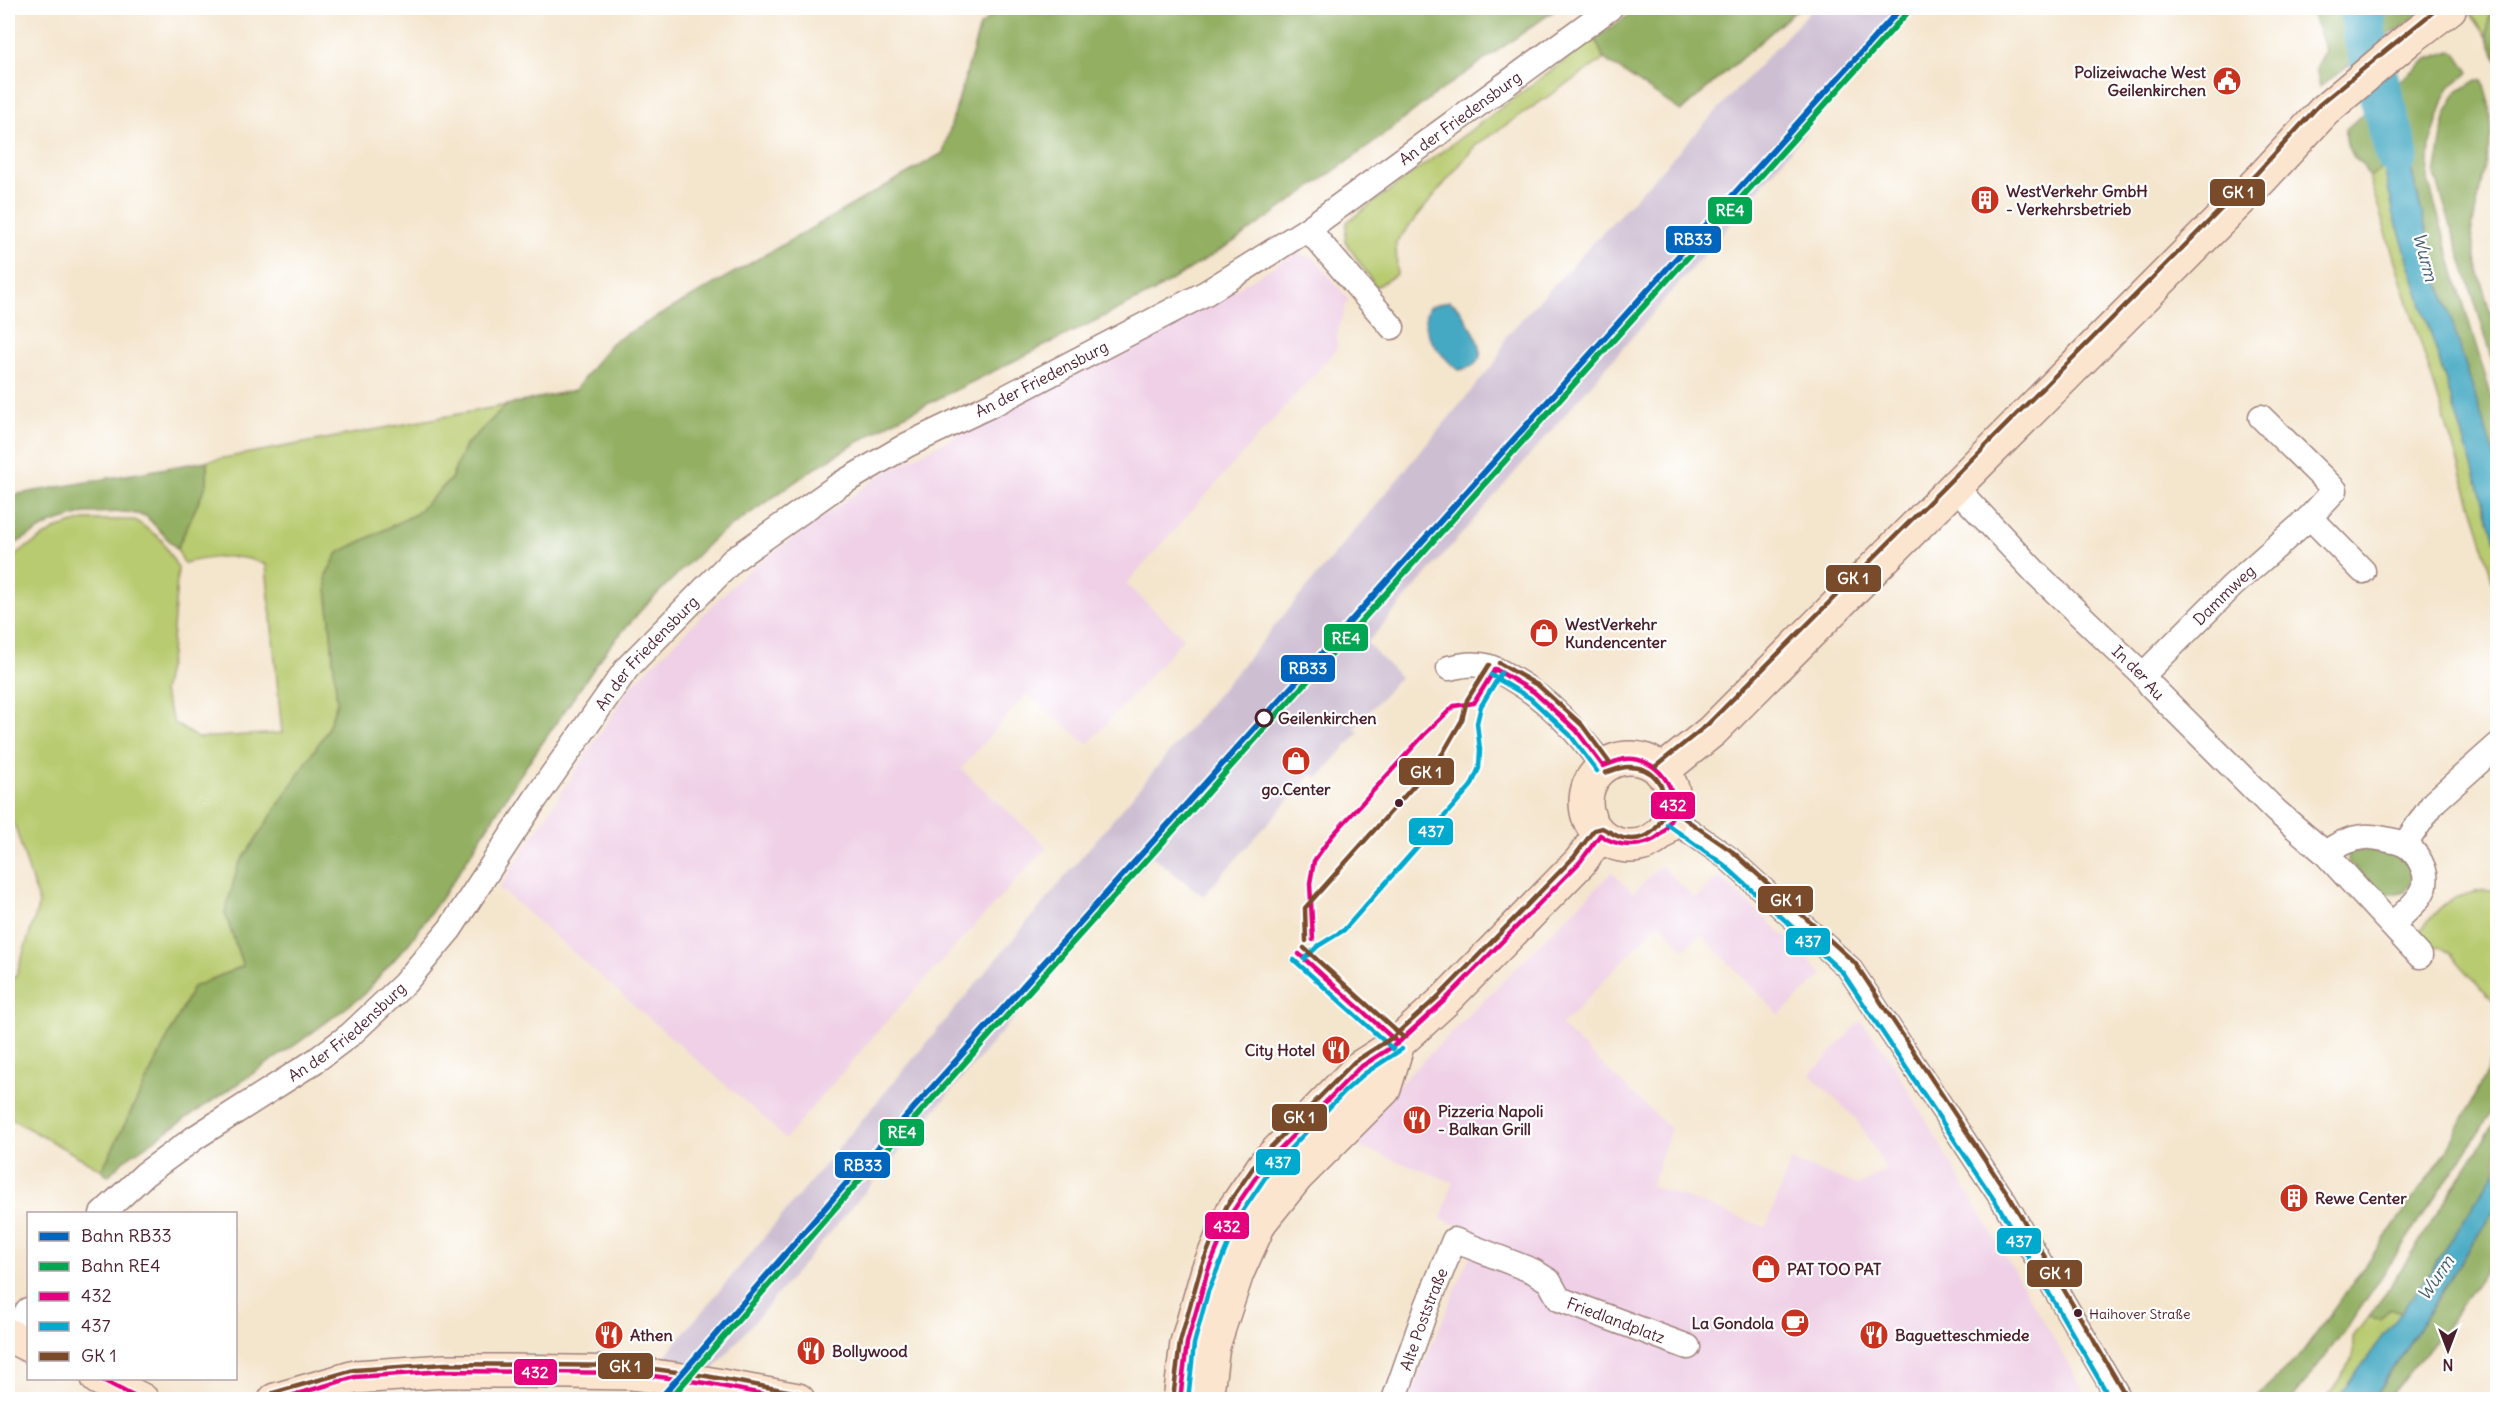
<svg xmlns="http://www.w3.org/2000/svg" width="2505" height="1407" font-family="Delius,sans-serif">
  <rect width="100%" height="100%" fill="#fff"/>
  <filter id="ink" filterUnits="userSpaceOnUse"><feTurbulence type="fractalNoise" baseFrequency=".0167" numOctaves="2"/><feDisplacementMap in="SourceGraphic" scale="12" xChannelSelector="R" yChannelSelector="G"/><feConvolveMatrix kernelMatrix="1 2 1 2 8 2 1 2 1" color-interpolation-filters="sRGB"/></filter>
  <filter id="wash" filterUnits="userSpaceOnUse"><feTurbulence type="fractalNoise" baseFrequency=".008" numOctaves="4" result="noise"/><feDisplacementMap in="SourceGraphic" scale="24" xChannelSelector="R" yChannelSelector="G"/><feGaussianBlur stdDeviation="1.35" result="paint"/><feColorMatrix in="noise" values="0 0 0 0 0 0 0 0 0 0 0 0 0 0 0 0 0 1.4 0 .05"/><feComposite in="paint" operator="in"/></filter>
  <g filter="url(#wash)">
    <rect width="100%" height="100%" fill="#f4e5cd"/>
    <g fill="#efd0e6">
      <path d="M1296 253 1315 258 1348 299 1337 335V349L1126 584 1184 638 1088 744 1026 694 961 769 1047 847 884 1024 785 1139 766 1120 499 888 631 686 745 573 882 474 1218 300Z"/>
      <path d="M1661 865 1695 899 1719 876 1780 932 1823 975 1779 1015 1701 934 1684 949 1660 922 1561 1026 1671 1129 1651 1186 1766 1227 1791 1161 1858 1185 1887 1170 1856 1119 1810 1075 1861 1021 1886 1052 2089 1399 1409 1398 1479 1235 1441 1219 1453 1182 1343 1141 1612 872 1633 893Z"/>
    </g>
    <path fill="#cdbed2" d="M1813 8H1908L1726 229 1367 643 1400 677 1354 728 1359 732 1318 778 1312 774 1203 896 1152 856 688 1399 628 1400 1497 360 1506 336Z"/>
    <g fill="#b8cb6f" stroke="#81754d" stroke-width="1.5">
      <path d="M2467 8H2497V60L2487 37Z"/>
      <path d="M1595 38 1604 59 1476 145 1396 242 1397 274 1376 287 1345 241 1347 222Z"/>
      <path d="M2384 162 2394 215 2497 546V599L2479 529 2369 178 2380 171Z"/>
      <path d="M507 405 465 446 451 479 416 514 338 553 326 575 337 702 327 731 225 913 243 966 193 987 102 1170 8 1117V981L16 976 39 904 15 826 8 816V563L19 552 58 528 84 520H135L161 539 178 568 171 654 163 692 174 723 197 738 282 733 266 565C239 552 212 557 184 563L177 549 207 483V461Z"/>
      <path d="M2485 890H2497V1006L2451 954 2439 946 2433 948 2419 932C2446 901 2444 898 2485 890Z"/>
      <path d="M2389 1308 2402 1312 2337 1399 2325 1400 2353 1359V1337L2368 1317 2381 1319Z"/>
    </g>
    <g fill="#92af62" stroke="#6e6746" stroke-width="1.5">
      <path d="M1000 8H1558L1429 99 1372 144 1238 239 1153 292 895 420 818 466 713 539 642 609 608 648 518 778 454 880 410 942 362 996 298 1043 123 1161 108 1176 102 1170 193 987 243 966 225 913 238 866 327 731 337 702 326 576 338 553 416 514 451 479 465 446 507 405 575 390 611 343 943 153 980 26Z"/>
      <path d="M1639 8H1799L1681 111 1604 59 1595 38Z"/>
      <path d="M2310 8H2345L2354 61 2320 87 2316 68 2326 50Z"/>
      <path d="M2371 8H2428L2377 44Z"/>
      <path d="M2497 11V60L2487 37 2489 15Z"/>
      <path d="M2451 51 2457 54 2469 72 2450 87 2444 99 2430 144 2428 180 2456 279 2497 415V466L2437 274 2391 88 2428 59Z"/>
      <path d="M2476 80 2483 81 2489 103 2491 135 2471 234 2480 278 2497 336V373L2435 175 2446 112 2456 93Z"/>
      <path d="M2371 107 2384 162 2380 171 2369 178 2362 163C2349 157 2345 143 2346 129Z"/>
      <path d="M207 461V483L177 549 146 516 126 512 85 513 52 523 16 543 8 551V496Z"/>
      <path d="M2367 850C2390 851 2429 862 2405 892 2379 901 2365 877 2348 861V853Z"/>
      <path d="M2497 1051V1099L2481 1129 2351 1322 2292 1399H2260L2258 1395 2301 1355 2445 1154Z"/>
      <path d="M2497 1119V1168L2465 1222 2402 1312 2389 1308 2381 1319 2368 1317 2388 1290Z"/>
      <path d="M2497 1205V1255L2443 1331 2387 1399 2373 1400Z"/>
    </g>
    <g fill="#44a9c3" stroke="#476477" stroke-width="1.5">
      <path d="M2345 8H2371L2377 44 2354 61Z"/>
      <path d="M2391 88 2437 274 2497 466V546L2394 215 2371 107Z"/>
      <path d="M1449 301C1459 306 1463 314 1468 323 1482 343 1490 365 1459 370 1441 356 1416 330 1429 307Z"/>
      <path d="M2497 1168V1205L2373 1399H2337L2435 1266Z"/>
    </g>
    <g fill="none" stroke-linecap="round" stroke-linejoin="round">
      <path stroke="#44a9c3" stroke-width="44" d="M2362 8 2365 36 2397 154"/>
    </g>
  </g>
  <g filter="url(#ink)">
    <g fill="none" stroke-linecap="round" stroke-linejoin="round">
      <g stroke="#9f827c" stroke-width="27">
        <g id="street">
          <path d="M1308 229 1392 327"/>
          <path id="s1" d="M1955 487 2037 574 2143 675 2151 686 2276 811 2325 853 2420 956"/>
          <path d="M2310 517 2363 571"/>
          <path d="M1449 668C1462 665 1473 663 1486 666 1495 668 1503 673 1511 678 1549 700 1577 731 1603 766"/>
          <path id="s2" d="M2143 675 2232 586 2310 517 2335 490 2261 417"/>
          <path d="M1671 818 1728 858 1849 968 2005 1203 2120 1400"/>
          <path d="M2405 844 2434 802 2498 745"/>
          <path d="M2325 853C2337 845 2349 838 2364 837 2371 836 2399 841 2405 845 2417 852 2428 871 2425 885 2422 900 2402 914 2392 925"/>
          <path id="s3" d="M102 1214 145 1174 196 1137 315 1061 351 1034 404 984 450 929 536 798 627 668 733 560 839 485 907 445 995 403 1206 293 1308 229 1610 8"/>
          <path d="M8 1340 28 1310"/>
          <path id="s4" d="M1394 1400 1426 1309 1454 1240 1533 1271 1549 1281 1559 1299 1688 1347"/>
        </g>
      </g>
      <g stroke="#9f827c" stroke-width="36">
        <g id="secondary">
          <circle cx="1630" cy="802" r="44"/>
          <path d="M1661 772 1712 731 2262 178 2324 111 2409 39 2450 8"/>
          <path d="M8 1335 28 1345"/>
          <path d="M98 1378 142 1400"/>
          <path d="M275 1400 355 1377 445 1371H508L631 1373 705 1383 798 1400"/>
          <path d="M1180 1400 1187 1343 1208 1270 1233 1211 1265 1164 1359 1068 1398 1043 1445 1000 1580 862 1600 835"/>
          <path d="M1206 1400 1213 1346 1237 1273 1260 1222 1297 1176 1384 1089 1398 1043"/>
        </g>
      </g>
      <use href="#street" stroke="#fff" stroke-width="24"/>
      <use href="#secondary" stroke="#fce5cf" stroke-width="33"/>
      <g stroke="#fff" stroke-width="9">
        <g id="bus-1">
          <path d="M1495 669 1534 692 1576 730 1603 766"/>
          <path d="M1600 835C1623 851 1659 849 1671 819 1682 790 1656 756 1625 759 1618 760 1610 764 1603 766"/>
          <path d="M1313 940 1310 883 1314 861 1331 837 1424 735 1454 706 1474 703 1495 669"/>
          <path d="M1299 954 1398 1043"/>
          <path d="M99 1378 141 1400"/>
          <path d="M277 1400 355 1377 445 1371 631 1373 705 1383 795 1400"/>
          <path d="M1180 1400 1187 1343 1208 1270 1233 1211 1265 1164 1359 1068 1398 1043 1445 1000 1580 862 1600 835"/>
        </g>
      </g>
      <g stroke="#fff" stroke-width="9">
        <g id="bus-2">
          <path d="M1491 675 1530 698 1570 735 1597 771"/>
          <path d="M1667 824 1723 864 1843 973 1999 1207 2111 1400"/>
          <path d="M1304 959 1318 946 1344 930 1471 786 1479 768 1480 750 1477 723 1481 706 1501 673"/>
          <path d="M1294 960 1393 1049"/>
          <path d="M1188 1400 1194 1344 1208 1292 1240 1215 1271 1169 1344 1092 1364 1074 1402 1049"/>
        </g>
      </g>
      <g stroke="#fff" stroke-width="9">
        <g id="bus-3">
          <path d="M1499 663 1539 686 1582 725 1609 762"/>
          <path d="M1656 766 1707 725 2257 173 2319 105 2438 8"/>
          <path d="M1675 812 1733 852 1855 963 2011 1199 2126 1396"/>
          <path d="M1306 941 1305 908 1443 753 1462 720 1467 700 1489 665"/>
          <path d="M1304 948 1403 1037"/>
          <path d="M273 1393 354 1370 445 1364 632 1366 706 1376 799 1393"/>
          <path d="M1173 1399 1180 1342 1201 1267 1226 1207 1259 1159 1354 1062 1393 1037 1440 995 1574 857 1594 830 1602 828C1609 831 1615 836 1623 838 1674 849 1681 766 1628 767 1620 767 1612 771 1605 773"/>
        </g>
      </g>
      <use href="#bus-1" stroke="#e5007d" stroke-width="4.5"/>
      <use href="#bus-2" stroke="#00a9ce" stroke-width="4.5"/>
      <use href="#bus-3" stroke="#7a4b2a" stroke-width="4.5"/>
      <g stroke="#fff" stroke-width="10">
        <path id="rail-1" d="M659 1400 850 1179 1901 8"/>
      </g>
      <g stroke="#fff" stroke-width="10">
        <path id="rail-2" d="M669 1400 856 1184 1907 13"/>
      </g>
      <use href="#rail-1" stroke="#0065bd" stroke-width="6"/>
      <use href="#rail-2" stroke="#00a651" stroke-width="6"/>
    </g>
  </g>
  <defs>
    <g id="civic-disc" transform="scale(1.5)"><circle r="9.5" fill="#c8321e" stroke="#fff"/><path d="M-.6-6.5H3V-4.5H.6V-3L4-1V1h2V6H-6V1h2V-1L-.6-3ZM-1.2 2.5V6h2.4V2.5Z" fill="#fff"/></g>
    <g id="building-disc" transform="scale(1.5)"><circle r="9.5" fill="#c8321e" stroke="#fff"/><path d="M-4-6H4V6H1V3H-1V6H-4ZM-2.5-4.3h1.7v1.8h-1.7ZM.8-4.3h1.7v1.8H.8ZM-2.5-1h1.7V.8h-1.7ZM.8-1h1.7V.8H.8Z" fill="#fff"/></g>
    <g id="shop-disc" transform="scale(1.5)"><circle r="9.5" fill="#c8321e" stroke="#fff"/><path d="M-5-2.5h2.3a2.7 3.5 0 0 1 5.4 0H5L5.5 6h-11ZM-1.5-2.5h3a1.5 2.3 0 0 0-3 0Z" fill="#fff"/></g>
    <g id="restaurant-disc" transform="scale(1.5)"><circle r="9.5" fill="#c8321e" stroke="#fff"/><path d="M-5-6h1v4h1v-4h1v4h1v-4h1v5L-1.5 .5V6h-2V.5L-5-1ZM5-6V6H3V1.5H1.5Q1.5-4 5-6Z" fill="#fff"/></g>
    <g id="cafe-disc" transform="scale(1.5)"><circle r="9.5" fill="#c8321e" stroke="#fff"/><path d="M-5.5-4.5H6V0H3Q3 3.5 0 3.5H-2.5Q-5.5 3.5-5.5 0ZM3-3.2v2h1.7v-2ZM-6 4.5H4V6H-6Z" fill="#fff"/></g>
  </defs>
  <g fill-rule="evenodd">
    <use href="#civic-disc" x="2227" y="81"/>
    <use href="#building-disc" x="1985" y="200"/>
    <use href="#shop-disc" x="1544" y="633"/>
    <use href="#shop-disc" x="1296" y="761"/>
    <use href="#restaurant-disc" x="1336" y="1050"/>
    <use href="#restaurant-disc" x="1417" y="1120"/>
    <use href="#building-disc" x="2294" y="1198"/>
    <use href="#shop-disc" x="1766" y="1269"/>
    <use href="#cafe-disc" x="1795" y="1323"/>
    <use href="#restaurant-disc" x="609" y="1335"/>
    <use href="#restaurant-disc" x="1874" y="1335"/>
    <use href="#restaurant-disc" x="811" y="1351"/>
  </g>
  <circle fill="#fff" stroke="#4a1f2b" stroke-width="3" cx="1264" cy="718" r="8"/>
  <g fill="#4a1f2b" stroke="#fff" stroke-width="2">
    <circle cx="1399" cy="803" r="5"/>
    <circle cx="2078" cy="1313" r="5"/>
  </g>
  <g text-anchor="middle" stroke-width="4.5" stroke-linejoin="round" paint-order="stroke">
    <g font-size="14" fill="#4a1f2b" stroke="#fff" text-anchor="start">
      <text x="2089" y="1319">Haihover Straße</text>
    </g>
    <g font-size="16" font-weight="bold" fill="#4a1f2b" stroke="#fff" text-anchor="start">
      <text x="2206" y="78" text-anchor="end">Polizeiwache West<tspan x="2206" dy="18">Geilenkirchen</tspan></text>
      <text x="2006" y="197">WestVerkehr GmbH<tspan x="2006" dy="18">- Verkehrsbetrieb</tspan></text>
      <text x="1565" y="630">WestVerkehr<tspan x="1565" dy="18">Kundencenter</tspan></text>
      <text x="1296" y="795" text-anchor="middle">go.Center</text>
      <text x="1315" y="1056" text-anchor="end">City Hotel</text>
      <text x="1438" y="1117">Pizzeria Napoli<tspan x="1438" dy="18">- Balkan Grill</tspan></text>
      <text x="2315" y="1204">Rewe Center</text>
      <text x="1787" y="1275">PAT TOO PAT</text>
      <text x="1774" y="1329" text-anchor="end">La Gondola</text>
      <text x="630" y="1341">Athen</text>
      <text x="1895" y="1341">Baguetteschmiede</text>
      <text x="832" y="1357">Bollywood</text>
    </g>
    <g font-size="16" fill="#4a1f2b" stroke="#fff">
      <text dy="6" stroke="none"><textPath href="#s3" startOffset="1772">An der Friedensburg</textPath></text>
      <text dy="6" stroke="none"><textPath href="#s3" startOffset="1278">An der Friedensburg</textPath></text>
      <text dy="6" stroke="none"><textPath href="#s2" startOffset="114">Dammweg</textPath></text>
      <text dy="6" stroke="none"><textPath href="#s3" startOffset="792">An der Friedensburg</textPath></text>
      <text dy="6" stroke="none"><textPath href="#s1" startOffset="261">In der Au</textPath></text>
      <text dy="6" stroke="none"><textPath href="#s3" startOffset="306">An der Friedensburg</textPath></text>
      <text dy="6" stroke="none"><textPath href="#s4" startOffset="86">Alte Poststraße</textPath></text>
      <text dy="6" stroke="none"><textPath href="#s4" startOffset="356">Friedlandplatz</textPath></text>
    </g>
    <g font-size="16" font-weight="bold" fill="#4a1f2b" stroke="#fff" text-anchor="start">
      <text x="1278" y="724">Geilenkirchen</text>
    </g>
    <g font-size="18" font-style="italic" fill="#475d6f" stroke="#fff">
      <text transform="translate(2425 257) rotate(75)" y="6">Wurm</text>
      <text transform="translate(2436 1278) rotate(-56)" y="6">Wurm</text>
    </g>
  </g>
  <g stroke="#fff" stroke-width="2">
    <rect x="2209" y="178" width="57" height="29" rx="6" fill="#7a4b2a"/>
    <rect x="1707" y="196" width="46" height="29" rx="6" fill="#00a651"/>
    <rect x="1665" y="225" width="57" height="29" rx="6" fill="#0065bd"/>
    <rect x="1825" y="564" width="57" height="29" rx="6" fill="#7a4b2a"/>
    <rect x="1323" y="623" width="46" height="29" rx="6" fill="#00a651"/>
    <rect x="1280" y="654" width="56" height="29" rx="6" fill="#0065bd"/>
    <rect x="1398" y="757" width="57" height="29" rx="6" fill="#7a4b2a"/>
    <rect x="1650" y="791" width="46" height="29" rx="6" fill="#e5007d"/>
    <rect x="1408" y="817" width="46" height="29" rx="6" fill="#00a9ce"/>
    <rect x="1757" y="885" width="57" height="29" rx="6" fill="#7a4b2a"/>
    <rect x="1785" y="927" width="46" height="29" rx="6" fill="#00a9ce"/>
    <rect x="1271" y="1103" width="57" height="29" rx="6" fill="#7a4b2a"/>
    <rect x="879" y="1118" width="46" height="29" rx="6" fill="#00a651"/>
    <rect x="1255" y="1148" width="46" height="28" rx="6" fill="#00a9ce"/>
    <rect x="834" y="1151" width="57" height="28" rx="6" fill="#0065bd"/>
    <rect x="1204" y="1211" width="46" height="29" rx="6" fill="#e5007d"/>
    <rect x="1996" y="1227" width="46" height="28" rx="6" fill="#00a9ce"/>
    <rect x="2026" y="1259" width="57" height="29" rx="6" fill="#7a4b2a"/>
    <rect x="597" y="1352" width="57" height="28" rx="6" fill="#7a4b2a"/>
    <rect x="513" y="1358" width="45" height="28" rx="6" fill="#e5007d"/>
  </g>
  <g font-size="16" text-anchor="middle" font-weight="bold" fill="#fff">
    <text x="2238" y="198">GK 1</text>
    <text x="1730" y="216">RE4</text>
    <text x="1693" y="245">RB33</text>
    <text x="1853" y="584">GK 1</text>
    <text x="1346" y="644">RE4</text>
    <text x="1308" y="674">RB33</text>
    <text x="1426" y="778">GK 1</text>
    <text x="1673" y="811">432</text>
    <text x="1431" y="837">437</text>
    <text x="1786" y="906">GK 1</text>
    <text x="1808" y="947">437</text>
    <text x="1299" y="1123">GK 1</text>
    <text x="902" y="1138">RE4</text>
    <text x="1278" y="1168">437</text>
    <text x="863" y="1171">RB33</text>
    <text x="1227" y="1232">432</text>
    <text x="2019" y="1247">437</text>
    <text x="2055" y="1279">GK 1</text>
    <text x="625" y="1372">GK 1</text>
    <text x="535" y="1378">432</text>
  </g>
  <rect width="2505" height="1407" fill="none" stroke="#fff" stroke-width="30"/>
  <rect x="27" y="1212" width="210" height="168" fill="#ffffff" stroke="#b7a5aa" stroke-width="1.5"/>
  <rect x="39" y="1232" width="30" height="9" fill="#0065bd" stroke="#b7a5aa" stroke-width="1.5"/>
  <text x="81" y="1242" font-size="18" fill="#4a1f2b">Bahn RB33</text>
  <rect x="39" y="1262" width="30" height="9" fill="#00a651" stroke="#b7a5aa" stroke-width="1.5"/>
  <text x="81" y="1272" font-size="18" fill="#4a1f2b">Bahn RE4</text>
  <rect x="39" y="1292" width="30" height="9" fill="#e5007d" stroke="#b7a5aa" stroke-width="1.5"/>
  <text x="81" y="1302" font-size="18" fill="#4a1f2b">432</text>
  <rect x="39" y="1322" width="30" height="9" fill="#00a9ce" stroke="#b7a5aa" stroke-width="1.5"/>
  <text x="81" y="1332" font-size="18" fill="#4a1f2b">437</text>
  <rect x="39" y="1352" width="30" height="9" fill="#7a4b2a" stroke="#b7a5aa" stroke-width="1.5"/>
  <text x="81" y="1362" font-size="18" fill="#4a1f2b">GK 1</text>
  <g transform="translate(2448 1350) rotate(180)" stroke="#ffffff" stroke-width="4.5" paint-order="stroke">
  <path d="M0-4.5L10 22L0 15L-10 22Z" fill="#4a1f2b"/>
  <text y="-9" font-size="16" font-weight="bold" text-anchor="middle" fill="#4a1f2b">N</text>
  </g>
</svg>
